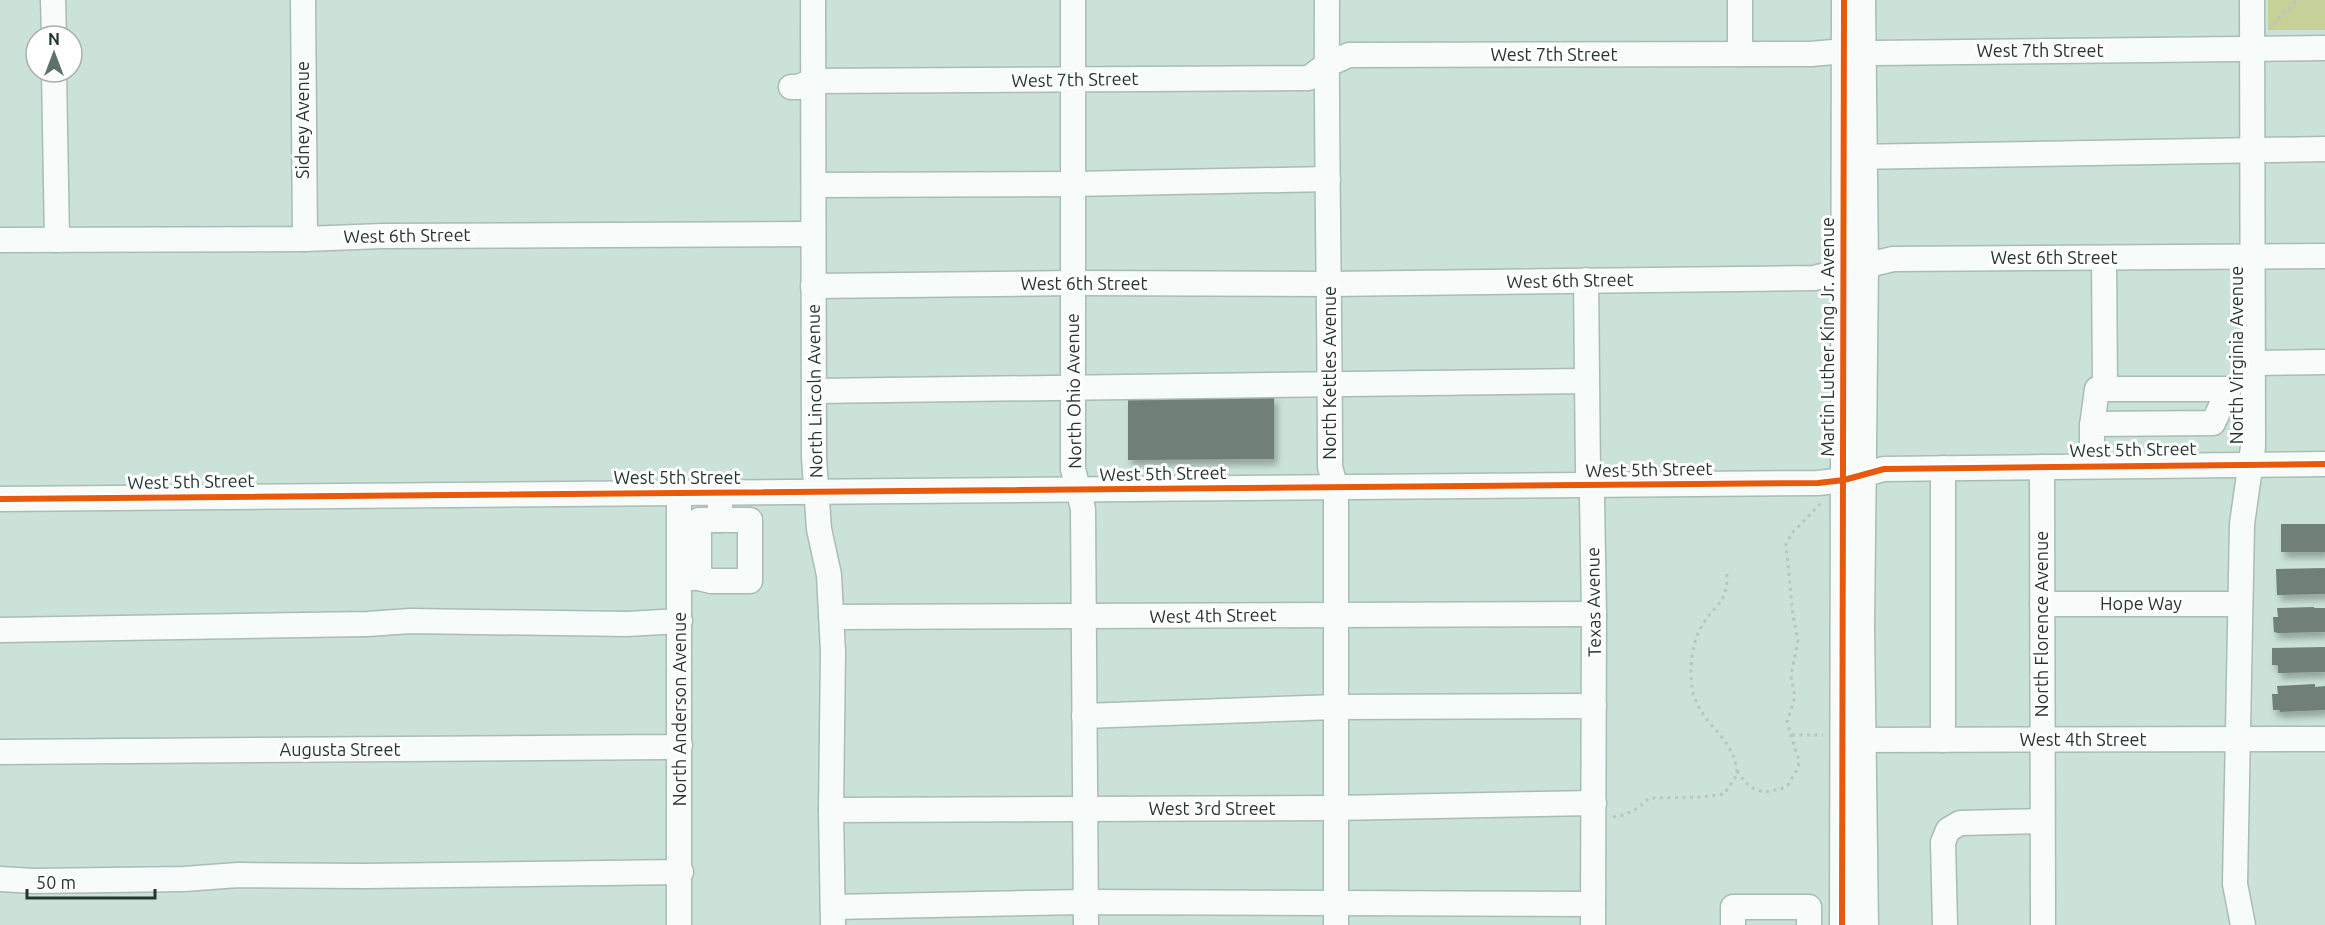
<svg xmlns="http://www.w3.org/2000/svg" width="2325" height="925" font-family="Ubuntu,sans-serif">
  <defs>
    <filter id="shadow"><feDropShadow dx="3.5" dy="6" stdDeviation="3" flood-color="#0004"/></filter>
  </defs>
  <rect width="100%" height="100%" fill="#cae2d8"/>
  <rect fill="#c6d099" x="2268" y="0" width="57" height="30"/>
  <g fill="#708078" filter="url(#shadow)">
    <path d="M1274 396V459L1128 460V397Z"/>
    <rect x="2281" y="524" width="44" height="28"/>
    <path d="M2325 568V594L2277 595 2276 569Z"/>
    <path d="M2314 607V608H2325V632L2278 633 2274 632 2273 617H2278L2277 608Z"/>
    <path d="M2325 647V672L2278 673V665H2272V648Z"/>
    <path d="M2315 684V687L2325 686V710L2280 712V710H2273L2272 694H2278L2277 686Z"/>
  </g>
  <g fill="none" stroke-linecap="round" stroke-linejoin="round">
    <g stroke="#a9bdb4" stroke-width="27">
      <g id="minor">
        <path d="M53 0 54 36"/>
        <path d="M303 0 305 239"/>
        <path d="M813 0 814 458 819 529 829 575 833 652 831 810 833 925"/>
        <path d="M1073 0V469L1083 509 1086 925"/>
        <path d="M1327 0C1326 156 1330 311 1330 467L1336 488V925"/>
        <path d="M1863 0 1866 265 1862 627 1866 925"/>
        <path d="M1740 54V0"/>
        <path d="M54 72 57 240"/>
        <path d="M791 87H798L813 81 1309 78 1326 65 1349 55 1811 54 1844 51 1875 53 2325 48"/>
        <path d="M1851 157 2325 149"/>
        <path d="M814 185 1073 184 1328 179"/>
        <path d="M0 240 305 239 382 236 813 234"/>
        <path d="M2104 258 2105 389"/>
        <path d="M1586 280 1588 474 1592 497 1594 614 1593 925"/>
        <path d="M813 286 1073 283 1330 284 1814 278 1893 259 2325 256"/>
        <path d="M2252 363 2325 362"/>
        <path d="M814 391 1586 381"/>
        <path d="M2092 424 2213 423 2229 389H2097L2092 426V466"/>
        <path d="M2042 467 2043 925"/>
        <path d="M1943 468V740"/>
        <path d="M679 493V925"/>
        <path d="M0 499 1818 483 1844 480 1884 469 2325 464"/>
        <path d="M682 578H699V520H719L720 506"/>
        <path d="M699 578 711 581H750V520H719"/>
        <path d="M2042 604H2240"/>
        <path d="M832 617 1594 614"/>
        <path d="M0 630 368 624 410 621 627 624 680 621"/>
        <path d="M1084 716 1336 707 1594 706"/>
        <path d="M1850 740 2325 739"/>
        <path d="M0 752 667 747 680 745"/>
        <path d="M831 810 1336 808 1594 803"/>
        <path d="M0 879 34 881 184 879 238 875 364 876 681 872"/>
        <path d="M833 907 1085 902 1593 904"/>
        <path d="M1733 925V907H1809V925"/>
        <path d="M1842 925 1844 0"/>
        <path d="M1945 925 1943 842 1948 830 1960 823 2042 821"/>
        <path d="M2243 925 2235 884 2242 524 2253 447 2252 0"/>
      </g>
    </g>
    <g stroke="#bbc4c0" stroke-width="3" stroke-dasharray="3 4.5" stroke-linecap="butt">
      <path d="M2273 25 2296 0"/>
      <path d="M1792 735H1823"/>
      <path d="M1737 771 1745 782 1754 789 1764 792 1781 789 1788 785 1798 768 1799 761 1787 722 1795 697 1791 676 1798 640 1793 616 1786 544 1792 533 1821 503"/>
      <path d="M1613 817C1628 815 1638 809 1649 798L1703 797 1724 794 1737 775C1737 737 1697 724 1692 687 1689 666 1692 639 1705 621 1720 600 1727 602 1727 573"/>
    </g>
    <use href="#minor" stroke="#f7fbf9" stroke-width="24"/>
    <g stroke="#fff" stroke-width="10">
      <g id="cycleway">
        <path d="M0 499 1818 483 1844 480 1884 469 2325 464"/>
        <path d="M1842 925 1844 0"/>
      </g>
    </g>
    <use href="#cycleway" stroke="#e8590c" stroke-width="6"/>
  </g>
  <g text-anchor="middle" stroke-width="6" stroke-linejoin="round" paint-order="stroke">
    <g font-size="18" fill="#25362f" stroke="#fff">
      <text x="2040" y="57">West 7th Street</text>
      <text x="1554" y="61">West 7th Street</text>
      <text transform="translate(1075 80) rotate(-1)" y="6">West 7th Street</text>
      <text transform="translate(303 120) rotate(-90)" y="6">Sidney Avenue</text>
      <text transform="translate(407 236) rotate(-1)" y="6">West 6th Street</text>
      <text x="2054" y="264">West 6th Street</text>
      <text transform="translate(1570 281) rotate(-1)" y="6">West 6th Street</text>
      <text x="1084" y="290">West 6th Street</text>
      <text transform="translate(1828 337) rotate(-90)" y="6">Martin Luther King Jr. Avenue</text>
      <text transform="translate(2237 355) rotate(-90)" y="6">North Virginia Avenue</text>
      <text transform="translate(1330 373) rotate(-90)" y="6">North Kettles Avenue</text>
      <text transform="translate(815 391) rotate(-91)" y="6">North Lincoln Avenue</text>
      <text transform="translate(1074 391) rotate(-91)" y="6">North Ohio Avenue</text>
      <text transform="translate(2133 450) rotate(-1)" y="6">West 5th Street</text>
      <text transform="translate(1649 470) rotate(-1)" y="6">West 5th Street</text>
      <text transform="translate(1163 474) rotate(-1)" y="6">West 5th Street</text>
      <text x="677" y="484">West 5th Street</text>
      <text transform="translate(191 482) rotate(-1)" y="6">West 5th Street</text>
      <text transform="translate(1594 602) rotate(-91)" y="6">Texas Avenue</text>
      <text x="2141" y="610">Hope Way</text>
      <text transform="translate(1213 616) rotate(-1)" y="6">West 4th Street</text>
      <text transform="translate(2042 624) rotate(-90)" y="6">North Florence Avenue</text>
      <text transform="translate(680 709) rotate(-90)" y="6">North Anderson Avenue</text>
      <text x="2083" y="746">West 4th Street</text>
      <text x="340" y="756">Augusta Street</text>
      <text x="1212" y="815">West 3rd Street</text>
    </g>
  </g>
  <g transform="translate(54 54)"><circle r="28" fill="#ffffff" stroke="#a8afac" stroke-width="1.5"/>
  <path d="M0-4.5L10 22L0 15L-10 22Z" fill="#5f726a"/>
  <text y="-9" font-size="16" font-weight="bold" text-anchor="middle" fill="#25362f">N</text>
  </g>
  <path d="M27 889v9h128v-9" fill="none" stroke="#25362f" stroke-width="3"/>
  <text x="36" y="889" font-size="18" fill="#25362f" stroke="#ffffff" stroke-width="4.5" paint-order="stroke">50 m</text>
</svg>
